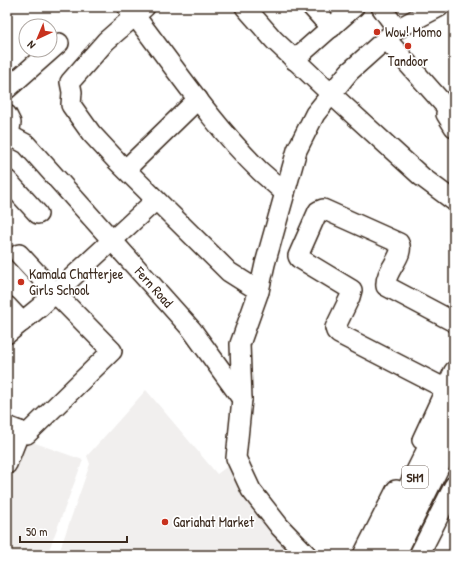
<svg xmlns="http://www.w3.org/2000/svg" width="461" height="562" font-family="'Patrick Hand',sans-serif">
  <rect width="100%" height="100%" fill="#fff"/>
  <filter id="ink" filterUnits="userSpaceOnUse"><feTurbulence type="fractalNoise" baseFrequency=".025" numOctaves="2"/><feDisplacementMap in="SourceGraphic" scale="8" xChannelSelector="R" yChannelSelector="G"/><feConvolveMatrix kernelMatrix="1 2 1 2 8 2 1 2 1" color-interpolation-filters="sRGB"/></filter>
  <g filter="url(#ink)">
    <g fill="#f1efee">
      <path d="M146 390 217 474 236 460 308 555H58L90 464 87 456Z"/>
      <path d="M7 433 83 460 47 555H7Z"/>
    </g>
    <g fill="none" stroke-linecap="round" stroke-linejoin="round">
      <g stroke="#3b2a1e" stroke-width="22">
        <g id="minor">
          <path d="M127 7 135 16C175 68 213 125 260 171 268 178 276 185 285 193"/>
          <path d="M145 7 106 41 70 82 72 92 71 105 91 133 117 161 229 272 259 291"/>
          <path d="M245 7 274 40 331 94 422 177 454 201"/>
          <path d="M312 7 331 28"/>
          <path d="M381 7 397 29"/>
          <path d="M386 39 447 108 446 114 454 127"/>
          <path d="M294 60 354 7"/>
          <path d="M7 89 59 43"/>
          <path d="M7 115 11 123 9 135"/>
          <path d="M7 136 9 135 26 144 192 330 242 399"/>
          <path d="M126 169 198 99"/>
          <path d="M7 180 38 214"/>
          <path d="M7 306 22 322"/>
          <path d="M7 334 40 307 156 200"/>
          <path d="M446 389 339 334 336 331 335 328 350 297 352 290 299 258 298 256 318 211 323 209 399 243C406 255 384 271 386 286L454 322"/>
          <path d="M7 426 27 434 112 351 55 293 19 254"/>
          <path d="M422 440 454 371"/>
          <path d="M7 464 20 431"/>
          <path d="M307 555 280 527 251 490 236 458 242 399 240 344 259 291 265 264 297 150 315 114 349 72 397 29 439 7"/>
          <path d="M363 555 396 490"/>
          <path d="M419 555 454 486"/>
        </g>
      </g>
      <g stroke="#3b2a1e" stroke-width="25">
        <g id="major">
          <path d="M376 555 454 398"/>
          <path d="M394 555 454 434"/>
        </g>
      </g>
      <use href="#minor" stroke="#fff" stroke-width="19"/>
      <use href="#major" stroke="#fff" stroke-width="22"/>
    </g>
  </g>
  <g fill="#c8321e" stroke="#fff" stroke-width="1.5">
    <circle cx="377" cy="32" r="4"/>
    <circle cx="408" cy="46" r="4"/>
    <circle cx="21" cy="282" r="4"/>
    <circle cx="165" cy="522" r="4"/>
  </g>
  <g text-anchor="middle" stroke-width="3.5" stroke-linejoin="round" paint-order="stroke">
    <rect fill="#fff" stroke="#766a62" stroke-width="1" x="402" y="466" width="26" height="22" rx="3"/>
    <g font-size="13" font-weight="bold" fill="#3b2a1e">
      <text x="415" y="482">SH1</text>
    </g>
    <g font-size="14" fill="#3b2a1e" stroke="#fff" text-anchor="start">
      <text x="385" y="37">Wow! Momo</text>
      <text x="408" y="66" text-anchor="middle">Tandoor</text>
      <text x="29" y="279">Kamala Chatterjee<tspan x="29" dy="16">Girls School</tspan></text>
      <text x="173" y="527">Gariahat Market</text>
    </g>
    <g font-size="14" fill="#3b2a1e" stroke="#fff">
      <text transform="translate(154 287) rotate(48)" y="5">Fern Road</text>
    </g>
  </g>
  <rect width="461" height="562" fill="none" stroke="#fff" stroke-width="24"/>
  <rect x="12" y="12" width="437" height="538" fill="none" stroke="#3b2a1e" stroke-width="1.5" filter="url(#ink)"/>
  <g transform="translate(38 38) rotate(224)"><circle r="19" fill="#ffffff" stroke="#b1aaa5"/>
  <path d="M0-3L7 15L0 10L-7 15Z" fill="#c8321e"/>
  <text y="-6" font-size="11" font-weight="bold" text-anchor="middle" fill="#3b2a1e">N</text>
  </g>
  <path d="M20 536v6h107v-6" fill="none" stroke="#3b2a1e" stroke-width="2"/>
  <text x="26" y="536" font-size="12" fill="#3b2a1e" stroke="#ffffff" stroke-width="3" paint-order="stroke">50 m</text>
</svg>
